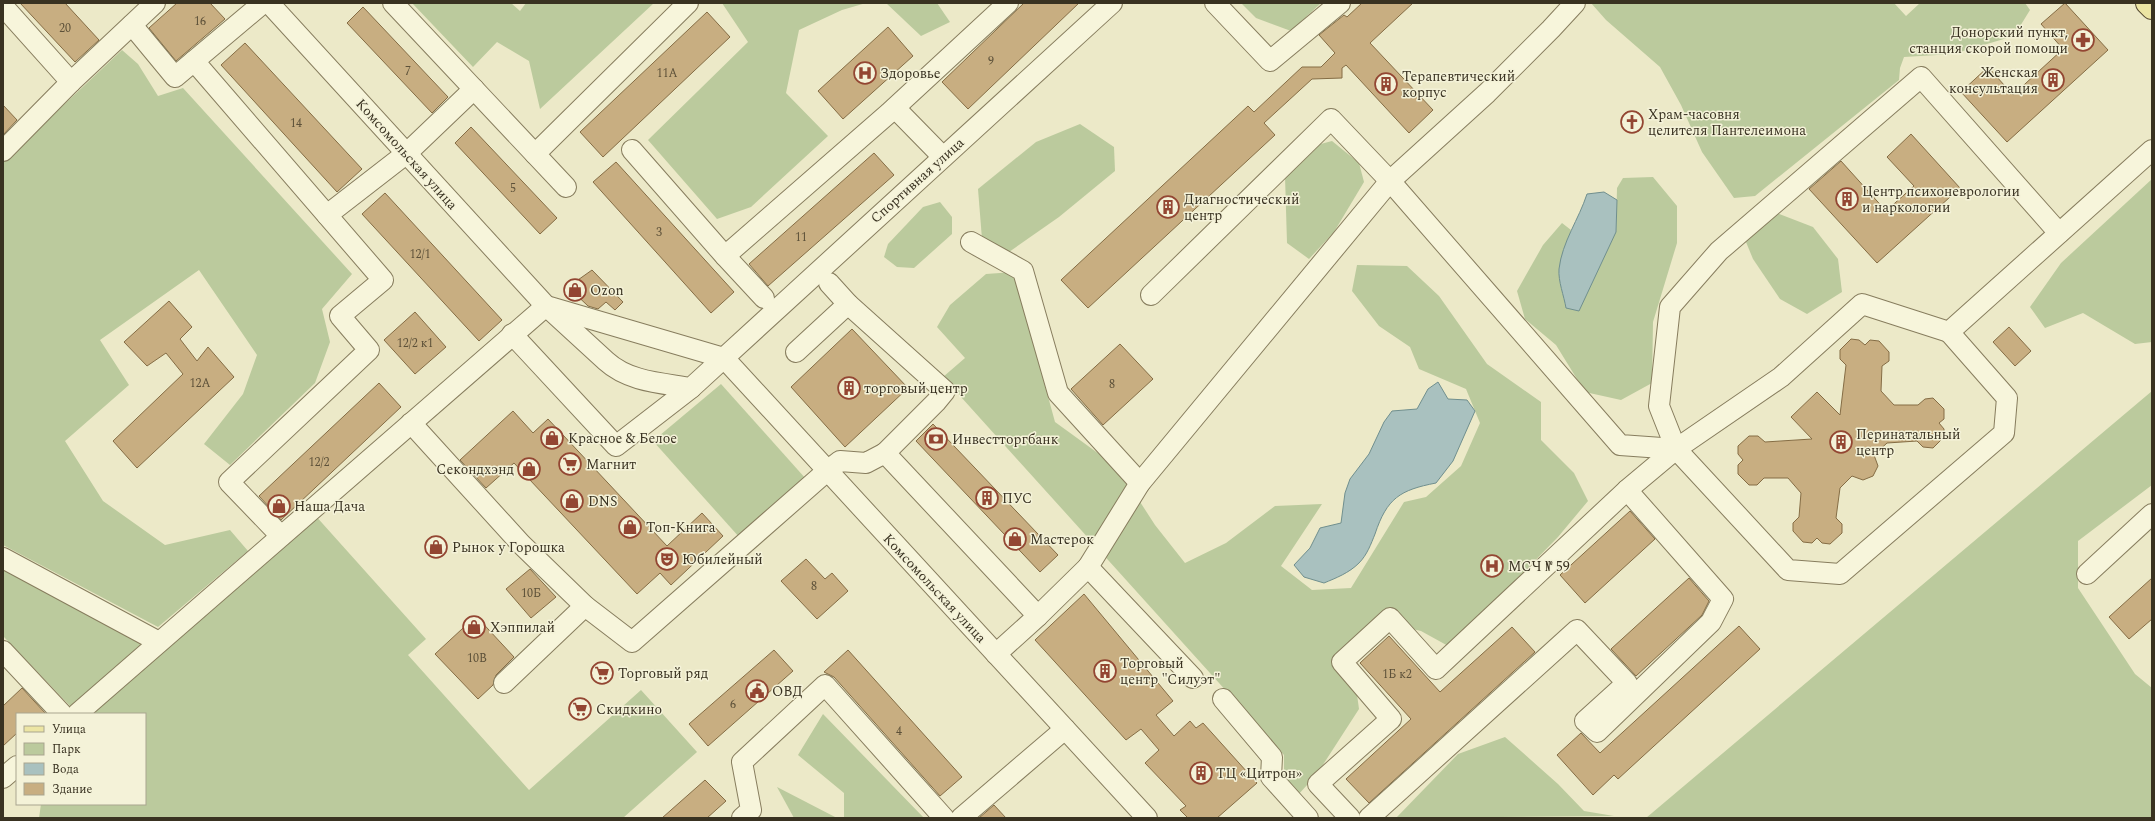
<svg xmlns="http://www.w3.org/2000/svg" width="2155" height="821" font-family="Spectral,serif">
  <rect width="100%" height="100%" fill="#ece9c8"/>
  <g fill="#bbca9d">
    <path d="M412 3H511L520 11 526 3H654L540 109 529 61 497 42 473 67Z"/>
    <path d="M722 3H866L842 10 799 30 786 93 828 136 751 207 717 219 648 140 748 42Z"/>
    <path d="M886 3H937L950 22 921 36Z"/>
    <path d="M1241 3H1321L1291 31 1256 18Z"/>
    <path d="M1591 3H1894L1906 16 1920 3H2025L2030 10 2014 36 1953 54 1904 57 1900 68 1899 80 1755 196 1734 198 1702 152 1681 105 1660 67 1606 20Z"/>
    <path d="M122 50 138 64 158 96 183 88 352 274 322 309 330 342 315 383 230 465 204 444 243 394 257 355 199 270 100 340 129 385 65 441 103 501 165 545 230 530 248 551 158 627 3 545V162Z"/>
    <path d="M1080 124 1114 147 1115 171 1059 217 1009 252 982 239 978 189 1036 142Z"/>
    <path d="M1332 141 1359 163 1364 182 1334 232 1309 259 1287 243 1285 176 1317 145Z"/>
    <path d="M1653 177 1677 206V243L1653 322 1652 383 1621 400 1585 392 1556 345 1525 319 1517 291 1543 245 1562 223 1571 230 1559 269 1616 232 1617 188 1623 178Z"/>
    <path d="M2152 179V342L2135 344 2083 313 2045 328 2030 307 2061 263Z"/>
    <path d="M940 202 952 217V234L914 268 897 267 884 257 888 244 923 207Z"/>
    <path d="M1777 213 1813 227 1838 259 1842 292 1807 314 1780 299 1753 259 1746 242Z"/>
    <path d="M1357 265 1407 266 1439 296 1487 364 1541 402V440L1574 473 1588 501 1558 537 1450 647 1421 631 1383 622 1348 656 1355 680 1359 709 1317 774 1298 795 1284 780V755L943 377 965 358 937 327 950 305 986 274 1014 272 1055 422 1106 459 1122 474 1155 525 1185 563 1226 543 1275 506 1322 504 1281 566 1312 590 1351 588 1404 502 1426 497 1461 466 1480 423 1466 389 1419 369 1410 347 1379 326 1352 291Z"/>
    <path d="M721 384 806 479 740 538 653 441Z"/>
    <path d="M2152 391V485L2078 541V588L2135 674 2152 688V818H1646Z"/>
    <path d="M314 514 426 639 408 655 529 790 641 690 697 752 623 818H39L41 804H145V714H91Z"/>
    <path d="M3 569 145 644 72 708 3 636Z"/>
    <path d="M823 714 924 818H844V793L798 755Z"/>
    <path d="M1505 737 1558 784 1584 811 1614 816 1396 818 1458 754Z"/>
    <path d="M777 787 837 818H794Z"/>
  </g>
  <g fill="#a9c1bf" stroke="#708f8e">
    <path d="M1604 192 1617 200 1616 232 1579 311 1566 308C1564 296 1558 281 1559 269 1562 242 1579 219 1587 194Z"/>
    <path d="M1438 382 1448 399 1467 400 1475 411 1453 461 1436 483C1400 490 1387 498 1375 534 1371 544 1367 555 1359 563 1349 573 1336 578 1324 583L1304 577 1294 565 1310 548 1320 528 1341 523 1345 493 1350 479 1369 454 1384 422 1392 411 1417 409 1428 389Z"/>
  </g>
  <g fill="#c8ae81" stroke="#856d45">
    <path d="M20 3H65L99 40 75 62Z"/>
    <path d="M177 3H210L225 19 176 61 149 28Z"/>
    <path d="M1024 3H1079L968 109 942 82Z"/>
    <path d="M1362 3H1413L1370 43 1433 110 1409 133 1346 65 1342 68V78L1312 79 1264 123 1275 135 1088 308 1061 280 1248 106 1254 112 1302 67H1321L1335 53 1319 35 1344 15 1347 17Z"/>
    <path d="M2065 3 2108 50 2007 142 1961 92 1988 67 2013 95 2063 49 2041 24Z"/>
    <path d="M363 7 448 97 432 113 347 23Z"/>
    <path d="M707 12 730 37 603 157 580 132Z"/>
    <path d="M888 27 913 56 843 119 818 91Z"/>
    <path d="M245 43 362 169 337 192 221 65Z"/>
    <path d="M3 105 17 120 3 135Z"/>
    <path d="M1625 113H1639V131H1626Z"/>
    <path d="M471 127 557 218 540 234 455 143Z"/>
    <path d="M1911 134 1960 188 1877 263 1809 189 1841 161 1886 211 1914 186 1887 157Z"/>
    <path d="M874 153 894 175 768 286 749 264Z"/>
    <path d="M616 162 734 292 711 313 593 182Z"/>
    <path d="M385 193 502 320 479 341 362 214Z"/>
    <path d="M592 270 623 302 615 310 606 302 598 309 588 306 568 287Z"/>
    <path d="M169 301 192 327 180 339 197 361 208 347 234 377 137 468 113 441 183 374 166 353 147 366 124 342Z"/>
    <path d="M415 312 446 347 415 374 384 340Z"/>
    <path d="M2009 327 2031 351 2015 366 1993 342Z"/>
    <path d="M852 329 908 388 845 447 791 387Z"/>
    <path d="M1851 339 1859 340 1865 345 1870 340 1879 341 1889 352V361L1882 366 1881 391 1894 405H1918L1925 399 1933 398 1944 409V419L1939 423 1944 429V437L1933 448 1923 447 1917 441 1887 443 1874 455 1878 466 1873 476 1863 480 1852 476 1840 488 1836 518 1842 524V533L1830 544 1822 543 1817 538 1812 543 1803 542 1793 531V523L1799 517 1801 493 1788 478H1764L1757 485H1749L1738 474V465L1743 460 1738 454V446L1749 436H1758L1765 442 1812 439 1791 417 1817 392 1840 415 1846 365 1840 359V350Z"/>
    <path d="M1120 344 1153 379 1103 425 1071 389Z"/>
    <path d="M379 383 401 407 281 520 259 496Z"/>
    <path d="M513 411 533 433 548 419 667 546 702 513 723 536 671 585 660 573 637 594 514 463 486 488 460 460Z"/>
    <path d="M933 424 1058 555 1040 572 916 441Z"/>
    <path d="M1630 511 1655 539 1585 603 1560 575Z"/>
    <path d="M806 559 825 579 832 573 848 591 817 619 781 581Z"/>
    <path d="M530 569 556 597 531 618 506 589Z"/>
    <path d="M1689 578 1709 601 1702 615 1636 676 1611 649Z"/>
    <path d="M2152 578V619L2129 639 2109 617Z"/>
    <path d="M1084 594 1173 701 1156 715 1174 736 1190 721 1196 728 1203 723 1257 783 1217 818H1188L1180 810 1186 806 1145 763 1159 750 1141 729 1126 740 1035 640Z"/>
    <path d="M476 616 514 657 496 675 493 685 478 699 435 654Z"/>
    <path d="M1739 626 1760 649 1618 779 1614 775 1593 795 1557 755 1581 733 1600 753Z"/>
    <path d="M1512 627 1535 652 1369 803 1346 779 1411 719 1360 663 1389 636 1440 692Z"/>
    <path d="M774 650 793 671 708 746 689 724Z"/>
    <path d="M848 650 962 777 940 796 834 677 824 672Z"/>
    <path d="M22 688 46 714H17V733L3 746V706Z"/>
    <path d="M705 780 726 801 707 818H662Z"/>
    <path d="M994 805 1006 818H979Z"/>
  </g>
  <g fill="none" stroke-linecap="round" stroke-linejoin="round">
    <g stroke="#877d5e" stroke-width="22">
      <g id="minor">
        <path d="M263 3 194 61 383 280 340 316 369 350 229 482 281 536"/>
        <path d="M269 3 546 306 606 361C629 382 662 383 691 388L1112 3"/>
        <path d="M393 3 566 187"/>
        <path d="M1215 3 1270 61 1340 3"/>
        <path d="M3 6 71 82"/>
        <path d="M132 25 175 77 194 61"/>
        <path d="M895 108 943 157"/>
        <path d="M632 150 725 256 889 113 1008 3"/>
        <path d="M3 151 71 82 155 3"/>
        <path d="M535 154 688 3"/>
        <path d="M327 215 407 153 474 89"/>
        <path d="M971 242 1023 271 1058 393 1140 483"/>
        <path d="M725 256 764 298"/>
        <path d="M829 283 848 304 945 391 936 402 885 453"/>
        <path d="M1151 295 1331 119 1390 181 1620 445 1676 449 1781 377 1862 304 1949 332 2152 150"/>
        <path d="M550 307 724 358 1147 818"/>
        <path d="M1949 332 2007 398 2004 433 1840 574 1788 570 1676 449 1659 406 1670 307 1719 251 1921 77 2059 233"/>
        <path d="M512 334 616 446 691 388"/>
        <path d="M796 352 848 304"/>
        <path d="M411 423 521 544 585 606 632 642 827 471 840 461 866 463 885 453 1038 616 996 654"/>
        <path d="M3 558 159 642"/>
        <path d="M1088 567 1140 483 1390 181 1487 93 1551 29 1575 3"/>
        <path d="M2087 574 2152 514"/>
        <path d="M1038 616 1088 567 1193 678"/>
        <path d="M3 651 62 714"/>
        <path d="M504 683 585 606"/>
        <path d="M1223 699 1272 757 1271 777 1308 818"/>
        <path d="M77 714 546 306"/>
        <path d="M3 778 17 766"/>
        <path d="M742 818 751 810 742 762 825 685 944 818"/>
        <path d="M961 818 1065 729"/>
        <path d="M1350 818 1318 784 1391 719 1342 662 1390 618 1436 669 1627 490 1676 449"/>
        <path d="M1369 818 1577 630 1627 683 1585 721 1597 732 1711 622 1723 599 1627 490"/>
      </g>
    </g>
    <g stroke="#564a32" stroke-width="24">
      <path id="major" d="M2147 3 2152 8"/>
    </g>
    <use href="#minor" stroke="#f7f5db" stroke-width="20"/>
    <use href="#major" stroke="#ece5a3" stroke-width="22"/>
  </g>
  <defs>
    <g id="pharmacy-ring" transform="scale(1.15)"><circle r="9.5" fill="#f4f2d8" stroke="#934632" stroke-width="1.5"/><path d="M-2-6h4v4h4v4h-4v4h-4v-4h-4v-4h4Z" fill="#934632"/></g>
    <g id="hospital-ring" transform="scale(1.15)"><circle r="9.5" fill="#f4f2d8" stroke="#934632" stroke-width="1.5"/><path d="M-5-5h3v3.5h4V-5h3V5h-3V1.5h-4V5h-3Z" fill="#934632"/></g>
    <g id="building-ring" transform="scale(1.15)"><circle r="9.5" fill="#f4f2d8" stroke="#934632" stroke-width="1.5"/><path d="M-4-6H4V6H1V3H-1V6H-4ZM-2.5-4.3h1.7v1.8h-1.7ZM.8-4.3h1.7v1.8H.8ZM-2.5-1h1.7V.8h-1.7ZM.8-1h1.7V.8H.8Z" fill="#934632"/></g>
    <g id="church-ring" transform="scale(1.15)"><circle r="9.5" fill="#f4f2d8" stroke="#934632" stroke-width="1.5"/><path d="M-1.2-6h2.4v3.5h3.3v2.4h-3.3V6h-2.4V-.1h-3.3v-2.4h3.3Z" fill="#934632"/></g>
    <g id="shop-ring" transform="scale(1.15)"><circle r="9.5" fill="#f4f2d8" stroke="#934632" stroke-width="1.5"/><path d="M-5-2.5h2.3a2.7 3.5 0 0 1 5.4 0H5L5.5 6h-11ZM-1.5-2.5h3a1.5 2.3 0 0 0-3 0Z" fill="#934632"/></g>
    <g id="bank-ring" transform="scale(1.15)"><circle r="9.5" fill="#f4f2d8" stroke="#934632" stroke-width="1.5"/><path d="M-6-4H6V4H-6ZM0-2.3a2.3 2.3 0 1 0 0 4.6a2.3 2.3 0 1 0 0-4.6Z" fill="#934632"/></g>
    <g id="supermarket-ring" transform="scale(1.15)"><circle r="9.5" fill="#f4f2d8" stroke="#934632" stroke-width="1.5"/><path d="M-6-5.5h2.5l.6 2H6L4.5 2H-2.5L-4.4-4H-6ZM-1.5 3.2a1.3 1.3 0 1 0 .1 0ZM3 3.2a1.3 1.3 0 1 0 .1 0Z" fill="#934632"/></g>
    <g id="theatre-ring" transform="scale(1.15)"><circle r="9.5" fill="#f4f2d8" stroke="#934632" stroke-width="1.5"/><path d="M-5-5.5Q0-4 5-5.5V0Q5 5 0 6Q-5 5-5 0ZM-3.3-2.5H-1v1.5H-3.3ZM1-2.5H3.3v1.5H1ZM-2.8 1Q0 5.5 2.8 1Z" fill="#934632"/></g>
    <g id="civic-ring" transform="scale(1.15)"><circle r="9.5" fill="#f4f2d8" stroke="#934632" stroke-width="1.5"/><path d="M-.6-6.5H3V-4.5H.6V-3L4-1V1h2V6H-6V1h2V-1L-.6-3ZM-1.2 2.5V6h2.4V2.5Z" fill="#934632"/></g>
  </defs>
  <g fill-rule="evenodd">
    <use href="#pharmacy-ring" x="2083" y="40"/>
    <use href="#hospital-ring" x="865" y="73"/>
    <use href="#building-ring" x="2053" y="80"/>
    <use href="#building-ring" x="1386" y="84"/>
    <use href="#church-ring" x="1632" y="122"/>
    <use href="#building-ring" x="1847" y="199"/>
    <use href="#building-ring" x="1168" y="207"/>
    <use href="#shop-ring" x="575" y="290"/>
    <use href="#building-ring" x="849" y="388"/>
    <use href="#shop-ring" x="552" y="438"/>
    <use href="#bank-ring" x="936" y="439"/>
    <use href="#building-ring" x="1841" y="442"/>
    <use href="#supermarket-ring" x="570" y="464"/>
    <use href="#shop-ring" x="529" y="469"/>
    <use href="#building-ring" x="987" y="498"/>
    <use href="#shop-ring" x="572" y="501"/>
    <use href="#shop-ring" x="279" y="506"/>
    <use href="#shop-ring" x="630" y="527"/>
    <use href="#shop-ring" x="1015" y="539"/>
    <use href="#shop-ring" x="436" y="547"/>
    <use href="#theatre-ring" x="667" y="559"/>
    <use href="#hospital-ring" x="1492" y="566"/>
    <use href="#shop-ring" x="474" y="627"/>
    <use href="#building-ring" x="1105" y="671"/>
    <use href="#supermarket-ring" x="602" y="673"/>
    <use href="#civic-ring" x="757" y="691"/>
    <use href="#supermarket-ring" x="580" y="709"/>
    <use href="#building-ring" x="1201" y="773"/>
  </g>
  <g text-anchor="middle" stroke-width="3" stroke-linejoin="round" paint-order="stroke">
    <g font-size="12" fill="#5d5139">
      <text x="200" y="25">16</text>
      <text x="65" y="32">20</text>
      <text x="991" y="65">9</text>
      <text x="408" y="75">7</text>
      <text x="667" y="77">11А</text>
      <text x="296" y="127">14</text>
      <text x="513" y="192">5</text>
      <text x="659" y="236">3</text>
      <text x="801" y="241">11</text>
      <text x="420" y="258">12/1</text>
      <text x="415" y="347">12/2 к1</text>
      <text x="200" y="387">12А</text>
      <text x="1112" y="388">8</text>
      <text x="319" y="466">12/2</text>
      <text x="814" y="590">8</text>
      <text x="531" y="597">10Б</text>
      <text x="477" y="662">10В</text>
      <text x="1397" y="678">1Б к2</text>
      <text x="733" y="708">6</text>
      <text x="899" y="735">4</text>
    </g>
    <g font-size="14" fill="#393221" stroke="#f4f2d8" text-anchor="start">
      <text x="2068" y="37" text-anchor="end">Донорский пункт,<tspan x="2068" dy="16">станция скорой помощи</tspan></text>
      <text x="2038" y="77" text-anchor="end">Женская<tspan x="2038" dy="16">консультация</tspan></text>
      <text x="880" y="78">Здоровье</text>
      <text x="1402" y="81">Терапевтический<tspan x="1402" dy="16">корпус</tspan></text>
      <text x="1648" y="119">Храм-часовня<tspan x="1648" dy="16">целителя Пантелеимона</tspan></text>
      <text x="1862" y="196">Центр психоневрологии<tspan x="1862" dy="16">и наркологии</tspan></text>
      <text x="1184" y="204">Диагностический<tspan x="1184" dy="16">центр</tspan></text>
      <text x="590" y="295">Ozon</text>
      <text x="864" y="393">торговый центр</text>
      <text x="1856" y="439">Перинатальный<tspan x="1856" dy="16">центр</tspan></text>
      <text x="568" y="443">Красное &amp; Белое</text>
      <text x="952" y="444">Инвестторгбанк</text>
      <text x="586" y="469">Магнит</text>
      <text x="514" y="474" text-anchor="end">Секондхэнд</text>
      <text x="1002" y="503">ПУС</text>
      <text x="588" y="506">DNS</text>
      <text x="294" y="511">Наша Дача</text>
      <text x="646" y="532">Топ-Книга</text>
      <text x="1030" y="544">Мастерок</text>
      <text x="452" y="552">Рынок у Горошка</text>
      <text x="682" y="564">Юбилейный</text>
      <text x="1508" y="571">МСЧ № 59</text>
      <text x="490" y="632">Хэппилай</text>
      <text x="1120" y="668">Торговый<tspan x="1120" dy="16">центр "Силуэт"</tspan></text>
      <text x="618" y="678">Торговый ряд</text>
      <text x="772" y="696">ОВД</text>
      <text x="596" y="714">Скидкино</text>
      <text x="1216" y="778">ТЦ «Цитрон»</text>
    </g>
    <g font-size="14" fill="#393221" stroke="#f4f2d8">
      <text transform="translate(407 154) rotate(48)" y="5">Комсомольская улица</text>
      <text transform="translate(917 180) rotate(-42)" y="5">Спортивная улица</text>
      <text transform="translate(935 588) rotate(47)" y="5">Комсомольская улица</text>
    </g>
  </g>
  <rect width="2155" height="821" fill="none" stroke="#393221" stroke-width="8"/>
  <rect x="16" y="713" width="130" height="92" fill="#f4f2d8" stroke="#a9a58f"/>
  <rect x="24" y="726" width="20" height="6" fill="#ece5a3" stroke="#a9a58f"/>
  <text x="52" y="733" font-size="12" fill="#393221">Улица</text>
  <rect x="24" y="743" width="20" height="12" fill="#bbca9d" stroke="#a9a58f"/>
  <text x="52" y="753" font-size="12" fill="#393221">Парк</text>
  <rect x="24" y="763" width="20" height="12" fill="#a9c1bf" stroke="#a9a58f"/>
  <text x="52" y="773" font-size="12" fill="#393221">Вода</text>
  <rect x="24" y="783" width="20" height="12" fill="#c8ae81" stroke="#a9a58f"/>
  <text x="52" y="793" font-size="12" fill="#393221">Здание</text>
</svg>
